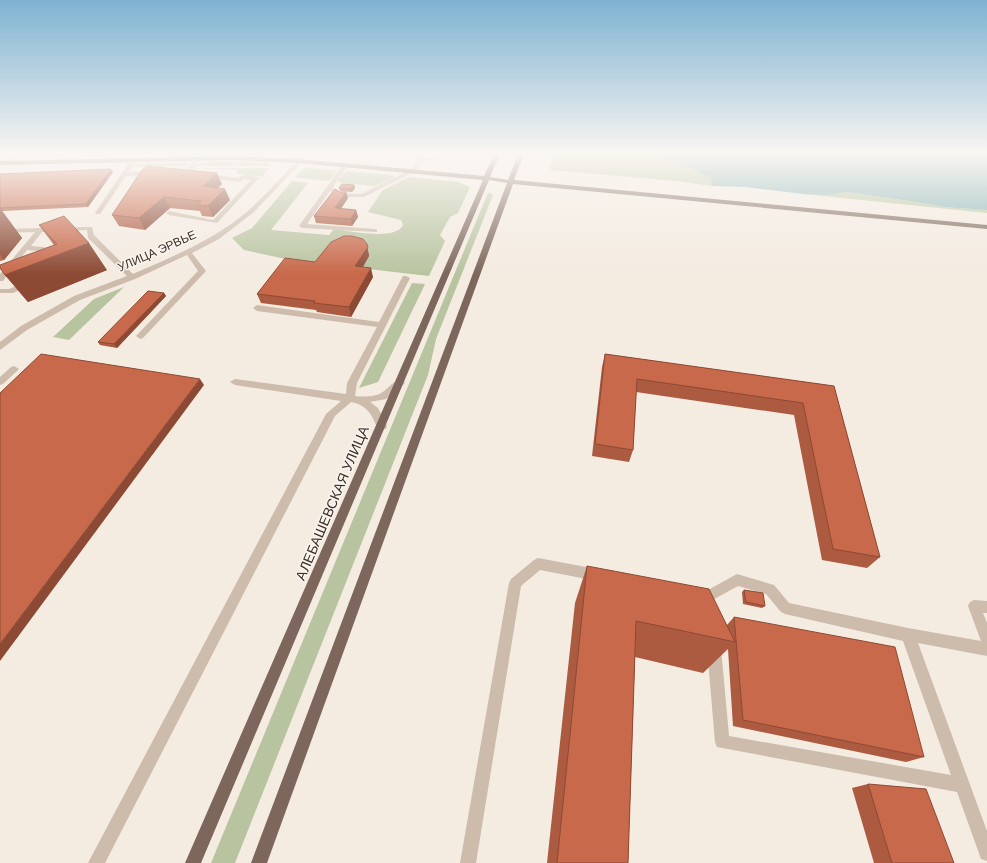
<svg xmlns="http://www.w3.org/2000/svg" width="987" height="863" font-family="'DM Sans',sans-serif">
  <rect width="100%" height="100%" fill="#f4ebe1"/>
  <g fill="#b8c4a0">
    <path d="M554 154H647C655 160 666 160 676 163 689 166 699 172 710 179L712 186 676 181 550 170Z"/>
    <path d="M221 161 270 163 268 166H195C201 160 213 164 221 161Z"/>
    <path d="M185 163 188 164 186 166 132 167 135 164Z"/>
    <path d="M198 168H270L262 176 236 174 238 170Z"/>
    <path d="M304 168 336 170 337 171 330 180 326 181 295 177Z"/>
    <path d="M346 171 392 175 395 177 375 186 341 183 338 180Z"/>
    <path d="M409 177 458 182 470 187 458 213 450 217 440 235 445 241 429 276 290 260 244 250 232 238 252 228 292 181 308 183 271 230 329 235 334 229C350 231 396 241 403 225L401 220 368 212 383 190Z"/>
    <path d="M847 192 916 202 944 207 987 210V213L803 194 829 195Z"/>
    <path d="M489 193 492 194 493 195 436 339 428 375 235 863H211L487 195Z"/>
    <path d="M412 283 425 284 378 382 359 388Z"/>
    <path d="M124 287 69 340 53 337 94 299Z"/>
  </g>
  <path fill="#7fb0b2" d="M647 154H987V210L944 207 916 202 847 192 829 195 803 194 746 187 712 186 710 179C699 172 689 166 676 163 666 160 655 160 647 154Z"/>
  <g fill="none" stroke-linecap="round" stroke-linejoin="round">
    <g fill="#cdbbac" fill-rule="evenodd">
      <path d="M12 154H18L7 164H3V162Z"/>
      <path d="M303 154H309L254 212 219 239 192 253 206 271 143 338 140 339 136 336 198 271 187 255 135 279 80 300 27 330 0 350V342L21 326 74 296 127 276 88 238 87 230 42 232 31 246 44 247 54 258V262H48L39 251 27 250 3 281H0V274L35 232 0 233V229L92 227 94 235 133 274C173 256 217 239 250 209 269 192 286 172 303 154Z"/>
      <path d="M415 154H421L420 157 423 159 444 154H453L424 162 414 172 364 197H342L330 191 307 224 375 229 377 230V232L302 228 299 226 343 164 348 165 333 187 336 191 343 193 361 194 410 170 418 161 414 157Z"/>
      <path d="M197 156 200 158 193 172 238 178C242 173 254 175 259 178L217 223 169 215 166 213 169 211 213 220 251 180 244 179 239 182 187 174 186 173 194 158Z"/>
      <path d="M132 158 137 159 128 172 153 171 156 173 153 175 126 176 100 214H96L95 213Z"/>
      <path d="M403 276H406L410 278 357 383 355 396C362 397 375 397 381 393 389 389 394 378 403 381L405 383 403 385 386 399 370 402 378 408 387 426 386 429H378C372 416 368 405 351 402L335 416 105 863H88L326 414 341 401 235 385 230 382 235 379 346 394 347 383 377 327 257 311 253 308 257 305 379 322Z"/>
      <path d="M28 281 32 283 31 285 13 293H0V289H9Z"/>
      <path d="M14 366 19 369 17 371 3 384 0 385V377L11 367Z"/>
      <path d="M538 558 597 569 601 571 603 575 601 579 597 581 540 570 521 586 476 863H460L509 583 511 579 534 560Z"/>
      <path d="M737 574 774 585 789 603 908 628 981 641 968 606 970 602 974 600 987 601V613H983L987 623V656L918 643 987 831V861L981 859 957 792 717 747 715 742 707 648 709 643 714 641 719 643 721 648 729 736 951 775 903 641 785 614 781 612 766 594 738 586 709 602 695 598 693 594 695 590 699 588 708 590Z"/>
    </g>
    <path fill="#7d675c" fill-rule="evenodd" d="M494 154H500L490 177 508 180 518 154H524L514 180 987 225V229L513 184 267 863H251L507 183 489 180 201 863H185L483 180 299 163 231 160 0 165V161L231 156 299 159 484 176Z"/>
  </g>
  <g fill="#ac5a40">
    <path d="M371 154H399L398 156Z"/>
    <path d="M142 170 222 184 218 188 230 200 213 217 202 216 200 211 170 208 145 230 119 226 112 215Z"/>
    <path d="M113 172 88 207 2 211 22 238 4 260 0 261V174Z"/>
    <path d="M354 185 355 188 352 192 340 191 339 188Z"/>
    <path d="M340 192H346L348 198 341 209 356 210 358 217 352 226 316 223 314 216Z"/>
    <path d="M39 225 107 270 28 302 5 275 54 245Z"/>
    <path d="M369 253V256L362 267 373 277 351 317 317 312 316 310 261 303 257 294 315 262Z"/>
    <path d="M164 293 166 296 117 348 100 345 98 342Z"/>
    <path d="M605 354 834 386 880 557 867 568 822 560 794 415 636 392 633 450 629 462 592 456 602 367Z"/>
    <path d="M587 566 727 625 734 617 924 757 906 762 733 726 728 649 703 673 635 657 628 863H547L575 603Z"/>
    <path d="M744 590 765 606 762 608 743 604 742 592Z"/>
    <path d="M868 784 954 863H874L852 788Z"/>
  </g>
  <g fill="#8c4a34">
    <path d="M111 169 113 172 88 207 86 204Z"/>
    <path d="M217 173 222 184 208 197 203 186Z"/>
    <path d="M354 185 355 188 352 192 351 189Z"/>
    <path d="M225 189 230 200 213 217 208 206Z"/>
    <path d="M346 192 348 198 336 215 335 208Z"/>
    <path d="M164 197 170 208 145 230 139 218Z"/>
    <path d="M0 208 22 238 4 260 0 255Z"/>
    <path d="M356 210 358 217 352 226 351 219Z"/>
    <path d="M89 243 107 270 28 302 5 275Z"/>
    <path d="M367 244 369 256 358 276 355 266Z"/>
    <path d="M371 268 373 277 351 317 349 307Z"/>
    <path d="M164 293 166 296 117 348 114 344Z"/>
    <path d="M200 379 204 385 0 661V644Z"/>
  </g>
  <g fill="#c8694b" stroke="#8c4a34">
    <path d="M147 166 217 173 203 186 225 189 208 206 197 205 201 201 164 197 139 218 112 215 142 170Z"/>
    <path d="M111 169 86 204 0 208V174Z"/>
    <path d="M342 184 354 185 351 189 339 188Z"/>
    <path d="M335 189 340 192H346L335 208 356 210 351 219 314 216Z"/>
    <path d="M64 216 89 243 5 275 0 268V265L57 244 39 225Z"/>
    <path d="M344 236H352L363 239 367 244 368 247 355 266 371 268 349 307 314 303 315 301 257 294 285 258 315 262 331 242Z"/>
    <path d="M148 291 164 293 114 344 98 342Z"/>
    <path d="M41 354 200 379 0 644V393Z"/>
    <path d="M605 354 834 386 880 557 833 549 803 403 637 379 633 450 595 444Z"/>
    <path d="M587 566 709 589 735 642 636 621 628 863H557Z"/>
    <path d="M744 590 763 593 765 606 746 602Z"/>
    <path d="M734 617 895 647 924 757 743 720Z"/>
    <path d="M868 784 926 789 954 863H892Z"/>
  </g>
  <linearGradient id="sky" x2="0" y2="1"><stop stop-color="#7eb2d2"/><stop offset="0.56" stop-color="#faf6f2"/><stop offset="1" stop-color="#faf6f2" stop-opacity="0"/></linearGradient>
  <rect width="987" height="274" fill="url(#sky)"/>
  <g text-anchor="middle" stroke-width="3" stroke-linejoin="round" paint-order="stroke">
    <g font-size="12" fill="#3b302b" stroke="#fbf5ee">
      <text transform="translate(157 251) rotate(-24)" y="4">УЛИЦА ЭРВЬЕ</text>
    </g>
    <g font-size="14" fill="#3b302b" stroke="#fbf5ee">
      <text transform="translate(332 503) rotate(-67)" y="5">АЛЕБАШЕВСКАЯ УЛИЦА</text>
    </g>
  </g>
</svg>
